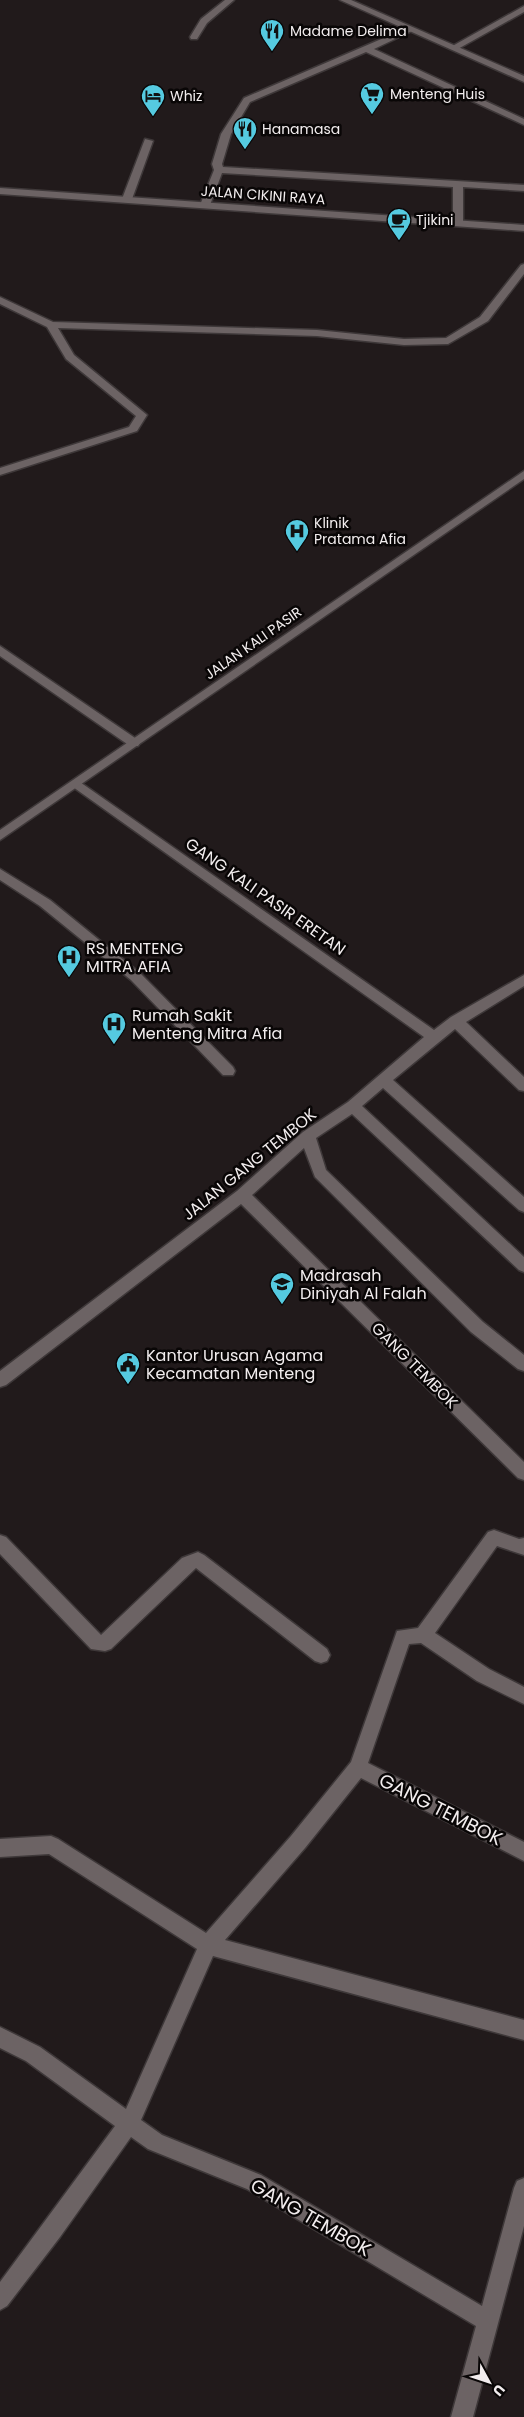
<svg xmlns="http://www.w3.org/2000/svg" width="524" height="2417" font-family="Poppins,sans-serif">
  <rect width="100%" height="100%" fill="#211a1b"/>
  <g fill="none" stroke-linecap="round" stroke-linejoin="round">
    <g stroke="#3e3839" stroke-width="3">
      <g id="service">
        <path d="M225 0H234L207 23 197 39H191L190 37 201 19Z"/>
        <path d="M524 6V12L456 50 449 48Z"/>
        <path d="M407 28 414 30 374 49 524 119V125L366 52 250 102 231 134 222 164 223 167 524 185V191L463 187V222L458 225 453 222V187L222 173 210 205 202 207 200 205 214 170 212 164 221 134 244 98Z"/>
        <path d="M145 139 153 141 132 199 124 201 122 199Z"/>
        <path d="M0 869 50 900 141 974 233 1067 235 1071 233 1075H223L131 980 40 906 0 880Z"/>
      </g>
    </g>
    <g stroke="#3e3839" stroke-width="3">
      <g id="minor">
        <path d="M524 264V274L488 321 448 344 404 345 317 336 58 328 74 355 147 415 137 431 0 475V468L129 427 136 416 66 359 47 327 0 304V297L53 322 317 330 404 339 446 338 480 317 521 265Z"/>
        <path d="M0 646 138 740 140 743 138 746H130L0 656Z"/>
        <path d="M77 780 434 1030 451 1017 524 975V986L466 1022 524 1077V1091L519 1090 455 1029 393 1080 524 1197V1212L519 1210 383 1088 362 1106 524 1257V1272L519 1270 352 1114 316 1138 326 1170 483 1322 524 1355V1371L518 1369 471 1332 315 1177 304 1148 252 1195 524 1462V1480L518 1478 241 1204 6 1385 0 1387V1371L237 1191 303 1132 348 1102 424 1037 73 787 71 784Z"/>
        <path d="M494 1530 519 1539 524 1538V1555L497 1546 435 1633 489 1669 524 1687V1704L477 1681 421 1643 409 1644 368 1763 524 1842V1861L361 1778 305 1848 225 1940 524 2020V2040L213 1956 141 2120 162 2135 261 2175 482 2306 514 2188 517 2181 524 2178V2226L473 2417H451L476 2326 247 2189 148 2149 131 2137 60 2237 7 2306 0 2310V2282L115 2126 26 2061 0 2048V2027L40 2047 126 2109 197 1949 49 1854 0 1857V1839L51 1836 58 1839 206 1933 291 1836 351 1762 397 1631 418 1628 488 1532Z"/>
        <path d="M0 1535 6 1537 101 1635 182 1558 198 1552 204 1555 327 1649 330 1655 327 1661 321 1663 315 1661 196 1568 111 1649 105 1651 91 1649 0 1554Z"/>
      </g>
    </g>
    <g stroke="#3e3839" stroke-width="3">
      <path id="tertiary" d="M524 471V479L0 840V830Z"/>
    </g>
    <g stroke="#3e3839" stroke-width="3">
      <g id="secondary">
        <path d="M340 0H351L524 76V82Z"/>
        <path d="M0 188 524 225V231L0 194Z"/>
      </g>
    </g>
    <use href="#service" fill="#6c6364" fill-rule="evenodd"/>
    <use href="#minor" fill="#6c6364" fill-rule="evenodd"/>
    <use href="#tertiary" fill="#6c6364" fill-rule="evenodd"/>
    <use href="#secondary" fill="#6c6364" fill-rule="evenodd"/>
  </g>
  <defs>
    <g id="restaurant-pin" transform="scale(1.25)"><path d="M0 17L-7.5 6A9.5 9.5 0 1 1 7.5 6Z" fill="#55cae0" stroke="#090606"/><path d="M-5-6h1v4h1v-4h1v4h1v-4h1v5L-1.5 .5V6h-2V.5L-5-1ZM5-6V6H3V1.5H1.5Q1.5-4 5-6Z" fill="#111"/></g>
    <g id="supermarket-pin" transform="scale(1.25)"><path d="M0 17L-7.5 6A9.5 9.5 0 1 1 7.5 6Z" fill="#55cae0" stroke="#090606"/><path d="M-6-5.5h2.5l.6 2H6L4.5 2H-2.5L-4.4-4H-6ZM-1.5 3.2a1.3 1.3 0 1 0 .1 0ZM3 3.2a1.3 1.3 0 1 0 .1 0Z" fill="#111"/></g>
    <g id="hotel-pin" transform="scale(1.25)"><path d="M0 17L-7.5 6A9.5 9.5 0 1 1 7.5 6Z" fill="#55cae0" stroke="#090606"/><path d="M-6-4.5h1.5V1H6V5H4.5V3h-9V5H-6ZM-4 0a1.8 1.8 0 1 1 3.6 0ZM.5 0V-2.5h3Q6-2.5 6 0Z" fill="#111"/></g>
    <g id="cafe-pin" transform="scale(1.25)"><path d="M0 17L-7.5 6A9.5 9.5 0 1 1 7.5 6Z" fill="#55cae0" stroke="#090606"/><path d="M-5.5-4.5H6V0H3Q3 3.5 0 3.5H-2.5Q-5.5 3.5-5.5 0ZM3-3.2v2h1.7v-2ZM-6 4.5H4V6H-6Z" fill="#111"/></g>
    <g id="hospital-pin" transform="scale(1.25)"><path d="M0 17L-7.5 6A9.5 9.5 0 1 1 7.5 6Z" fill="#55cae0" stroke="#090606"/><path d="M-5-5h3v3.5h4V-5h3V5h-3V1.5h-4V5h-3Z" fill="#111"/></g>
    <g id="school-pin" transform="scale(1.25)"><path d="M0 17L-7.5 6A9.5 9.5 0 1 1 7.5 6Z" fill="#55cae0" stroke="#090606"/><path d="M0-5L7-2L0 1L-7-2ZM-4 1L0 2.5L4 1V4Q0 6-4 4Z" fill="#111"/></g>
    <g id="civic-pin" transform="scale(1.25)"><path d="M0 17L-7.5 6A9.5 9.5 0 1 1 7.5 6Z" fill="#55cae0" stroke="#090606"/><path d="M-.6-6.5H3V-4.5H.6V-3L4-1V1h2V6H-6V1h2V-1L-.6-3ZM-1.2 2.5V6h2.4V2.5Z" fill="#111"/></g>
  </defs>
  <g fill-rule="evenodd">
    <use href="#restaurant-pin" x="272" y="31"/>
    <use href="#supermarket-pin" x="372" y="94"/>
    <use href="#hotel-pin" x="153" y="96"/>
    <use href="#restaurant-pin" x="245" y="129"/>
    <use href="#cafe-pin" x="399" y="220"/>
    <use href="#hospital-pin" x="297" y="531"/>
    <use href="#hospital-pin" x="69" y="957"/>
    <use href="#hospital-pin" x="114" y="1024"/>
    <use href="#school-pin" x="282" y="1284"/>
    <use href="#civic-pin" x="128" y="1364"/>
  </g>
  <g text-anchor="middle" stroke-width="5" stroke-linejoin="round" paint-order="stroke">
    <g font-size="14" fill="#f2edee" stroke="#090606" text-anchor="start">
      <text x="290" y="36">Madame Delima</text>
      <text x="390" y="99">Menteng Huis</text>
      <text x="170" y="101">Whiz</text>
      <text x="262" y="134">Hanamasa</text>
      <text x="416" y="225">Tjikini</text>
      <text x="314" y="528">Klinik<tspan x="314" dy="16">Pratama Afia</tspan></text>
    </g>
    <g font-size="14" fill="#f2edee" stroke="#090606">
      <text transform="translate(263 195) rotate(4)" y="5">JALAN CIKINI RAYA</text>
      <text transform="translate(253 643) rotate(-35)" y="5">JALAN KALI PASIR</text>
    </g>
    <g font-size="16" fill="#f2edee" stroke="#090606">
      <text transform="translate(266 896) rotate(35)" y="6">GANG KALI PASIR ERETAN</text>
      <text transform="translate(249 1164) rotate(-39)" y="6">JALAN GANG TEMBOK</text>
      <text transform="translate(415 1365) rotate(45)" y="6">GANG TEMBOK</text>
    </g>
    <g font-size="16" fill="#f2edee" stroke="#090606" text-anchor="start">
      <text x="86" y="954">RS MENTENG<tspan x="86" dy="18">MITRA AFIA</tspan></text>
      <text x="132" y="1021">Rumah Sakit<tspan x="132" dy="18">Menteng Mitra Afia</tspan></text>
      <text x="300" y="1281">Madrasah<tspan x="300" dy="18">Diniyah Al Falah</tspan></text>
      <text x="146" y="1361">Kantor Urusan Agama<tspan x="146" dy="18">Kecamatan Menteng</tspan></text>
    </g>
    <g font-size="19" fill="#f2edee" stroke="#090606">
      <text transform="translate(441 1809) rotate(27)" y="7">GANG TEMBOK</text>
      <text transform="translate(311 2217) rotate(30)" y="7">GANG TEMBOK</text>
    </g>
  </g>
  <g transform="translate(489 2382) rotate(130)" stroke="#090606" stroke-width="4" paint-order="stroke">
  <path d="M0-4L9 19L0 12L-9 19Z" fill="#f2edee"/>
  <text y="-8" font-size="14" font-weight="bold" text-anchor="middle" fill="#f2edee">U</text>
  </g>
</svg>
